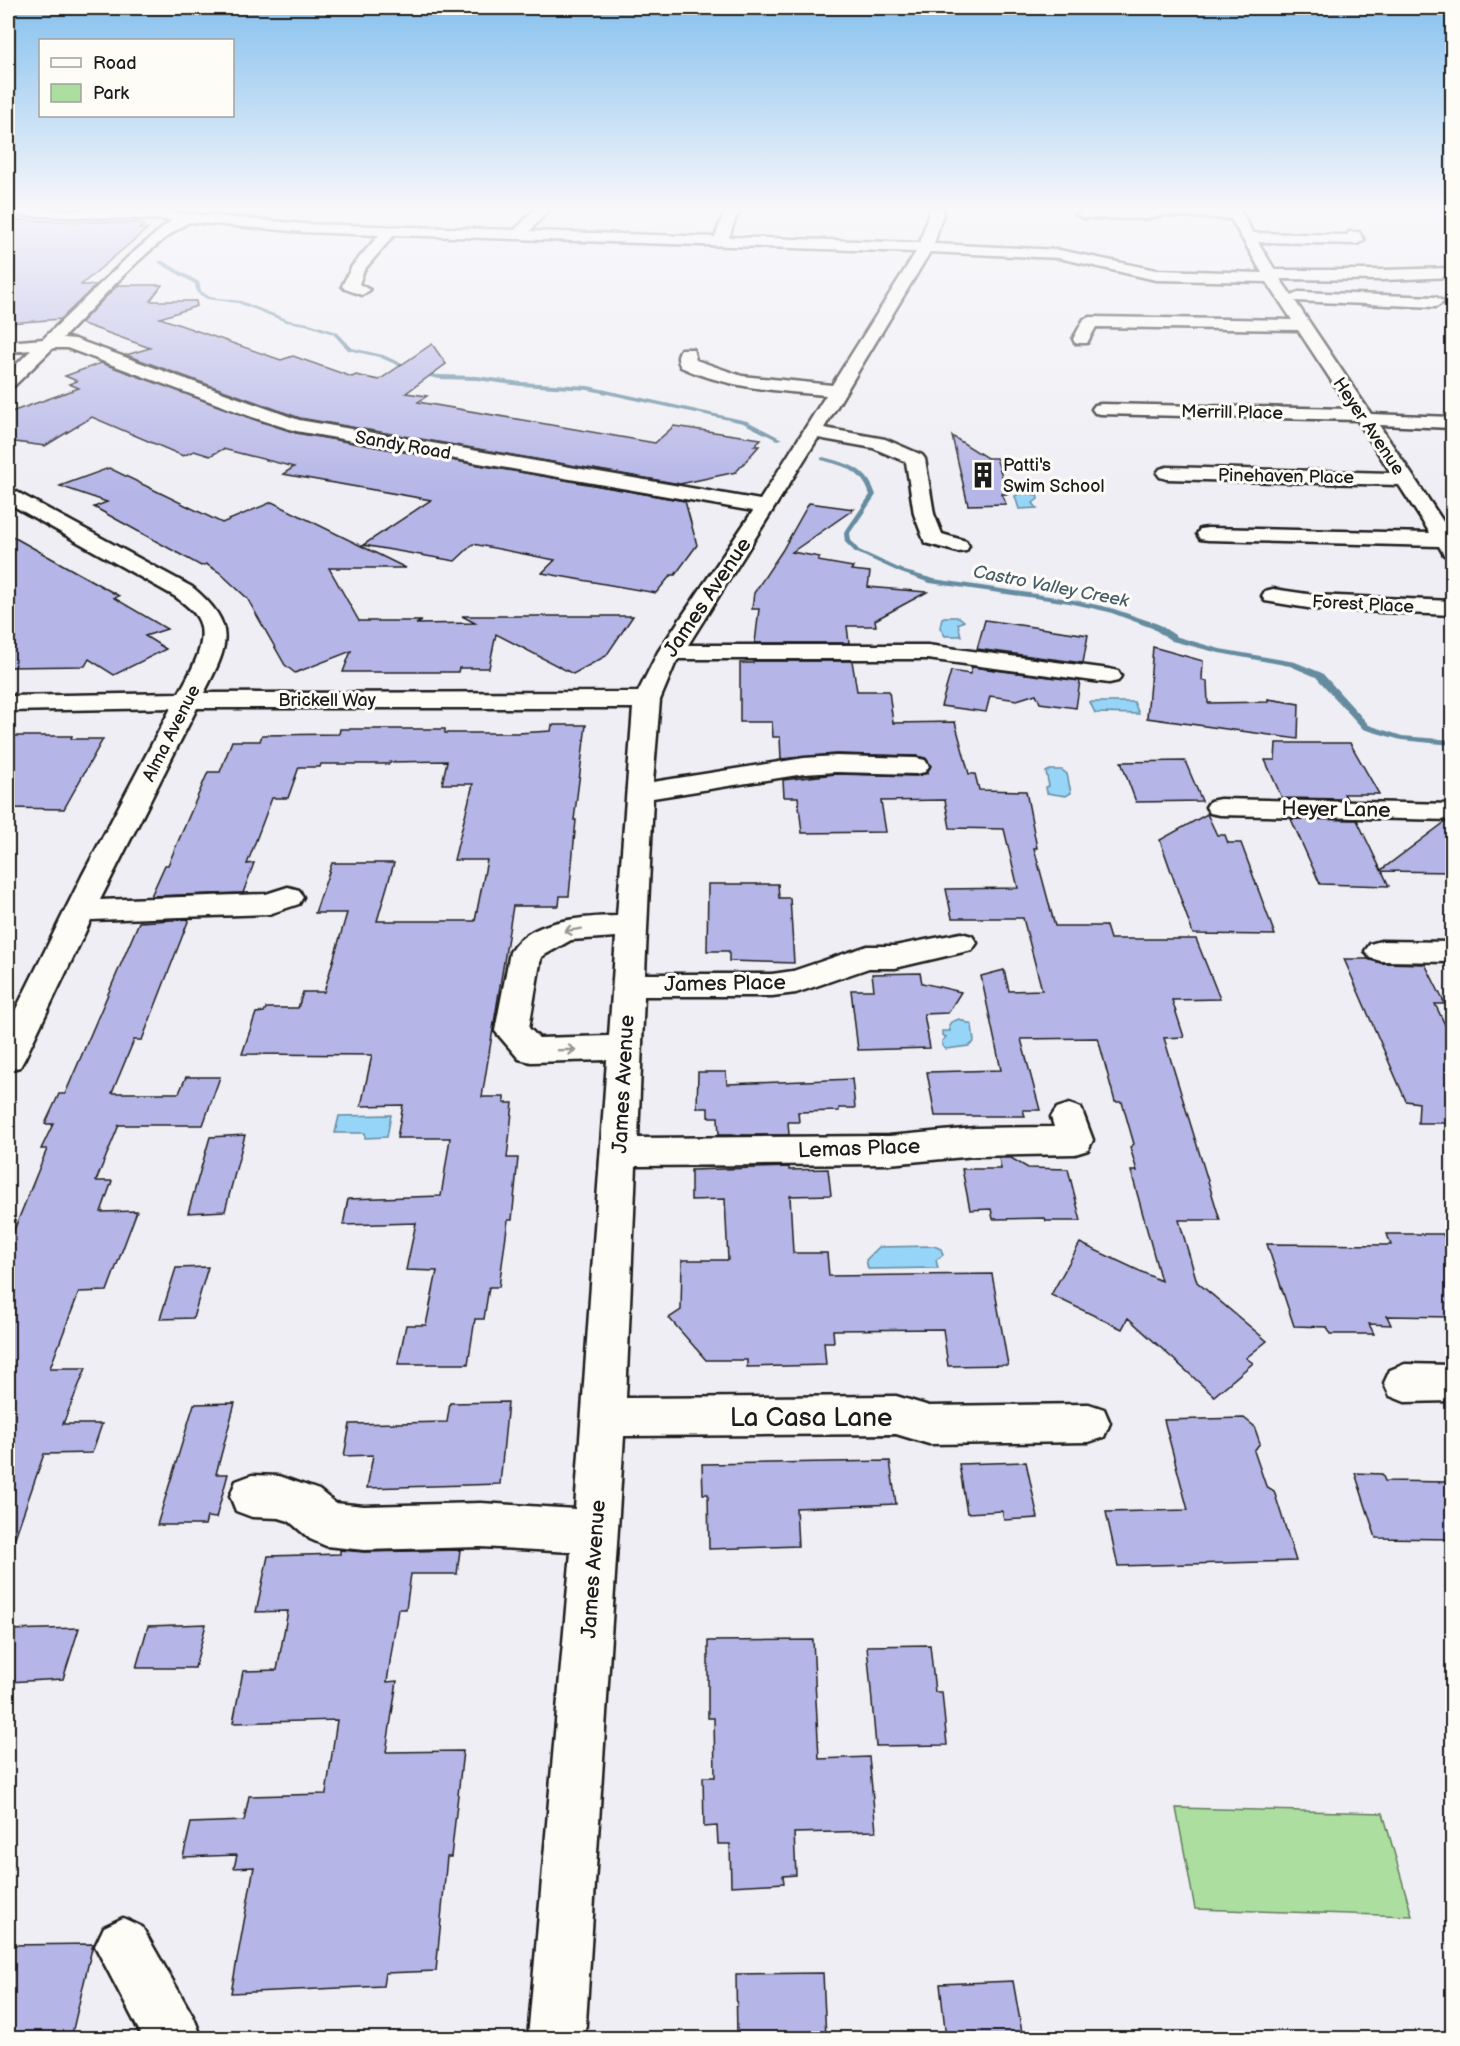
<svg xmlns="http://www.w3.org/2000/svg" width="1460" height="2046" font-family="'Balsamiq Sans',sans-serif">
  <rect width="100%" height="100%" fill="#efeef4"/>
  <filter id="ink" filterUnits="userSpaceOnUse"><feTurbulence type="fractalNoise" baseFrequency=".0167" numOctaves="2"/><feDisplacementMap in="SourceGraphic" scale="12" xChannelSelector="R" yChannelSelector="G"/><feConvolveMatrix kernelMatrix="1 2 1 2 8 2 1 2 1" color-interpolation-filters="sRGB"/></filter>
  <g filter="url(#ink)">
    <path fill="#acde9f" stroke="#647d5e" stroke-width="1.5" d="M1176 1808 1383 1813 1412 1916 1195 1909Z"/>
    <g fill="#96d5f7" stroke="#658b9f" stroke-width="1.5">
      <path d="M1022 492 1037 495 1038 499 1033 503 1037 508 1019 509 1015 496Z"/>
      <path d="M944 617H959L964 621 958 624 961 636H945L940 628 942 618Z"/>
      <path d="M1090 702H1134L1139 714 1095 713Z"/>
      <path d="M1050 770H1062L1067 774 1071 793 1066 796 1047 793 1046 787 1049 786 1046 772Z"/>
      <path d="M959 1019 972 1025 974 1042 969 1046 946 1049 942 1046V1041L946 1037 942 1035V1031H950L949 1025 951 1022Z"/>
      <path d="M391 1115 387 1137 365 1138V1133H335L339 1116Z"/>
      <path d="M934 1246 941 1249 943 1255 936 1260 938 1268 868 1269 866 1260 879 1247Z"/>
    </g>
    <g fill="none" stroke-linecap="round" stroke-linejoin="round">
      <g fill="#658b9f" fill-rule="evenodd">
        <path d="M8 235H28L30 236 8 237Z"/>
        <path d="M159 261H163L199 282 201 291 210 297 241 301 289 320 309 323 337 332 352 348 383 355 423 373 439 375 477 376 521 382 588 386 747 421 782 439 777 440 743 423 588 390 521 386 477 380 439 379 420 375 379 357 348 350 333 334 306 325 286 322 238 303 207 299 197 293 195 284 159 263Z"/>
        <path d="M823 457C849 464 867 467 876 495L850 533 851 541 859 550 905 571 934 579 1069 599 1111 608 1158 624 1178 637 1220 649 1295 662 1322 673 1369 725 1402 736 1452 740V745L1401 740 1363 729 1316 677 1290 666 1219 653 1172 641 1152 628 1109 612 1069 603 930 583 901 573 855 552 845 542 844 533 870 495C862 470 844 466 821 460V458Z"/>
      </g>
    </g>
    <g fill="#b5b5e7" stroke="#1c1c1c" stroke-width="1.5">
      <path d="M16 220 137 223 144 225 139 229H147L81 285H96L61 319 10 323Z"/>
      <path d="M118 285H162L150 301H196L197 306 160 318 281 360 293 356 352 377 356 375 379 380 432 344 446 364 406 393 427 396 418 402 655 443 674 426 761 439 754 446H759L736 472 680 484 300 418 126 355 150 348 80 323Z"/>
      <path d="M101 363 296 433 685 501 697 545 675 575H671L656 593 542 573 555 560 473 544 455 561 363 545 431 500 283 474 294 467 223 449 210 456 194 451 183 456 92 417 45 446 8 441V413L79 388 69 384 77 381 65 376Z"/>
      <path d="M952 436 987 458H996L1008 494H1002L1006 504 968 505Z"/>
      <path d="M109 468 222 523 272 502 406 568H329L359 621H422L416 624 475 623 462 616H633L606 656 573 674 496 634 489 668H459L458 672H343L351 651 295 673 285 665 247 598 219 572 206 564 201 566 94 507 107 502 60 486Z"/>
      <path d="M809 503 854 509 792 552 820 557 818 561 853 567 851 570 870 572 868 587 927 592 875 620 876 626H847L849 643H755L759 609H752L754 593 782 551Z"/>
      <path d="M8 534 119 596 114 598 167 629 145 636 166 649 114 675 89 659 85 666 8 667Z"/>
      <path d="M985 620 1088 635 1083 663 977 649Z"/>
      <path d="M1153 647 1203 661 1202 680 1207 681 1208 703 1268 702V699L1299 704 1298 739 1147 718Z"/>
      <path d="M753 661H852L857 691H889L893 723 955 722 969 774H975L979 790 1026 791 1037 848H1034L1055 926H1106L1110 939H1196L1220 999 1172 1000 1184 1037 1164 1038 1220 1220H1179L1197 1282 1267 1341 1246 1358 1253 1363 1214 1396 1128 1318 1122 1329 1051 1295 1080 1243 1161 1281 1131 1171H1137L1130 1147 1134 1144 1122 1102H1115L1098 1038 1021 1039 1040 1110H1023L1025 1116H935L927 1072 1001 1070 981 976 1004 970 1009 991 1042 990 1023 918H952L946 889 1018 888 1004 829 950 828 945 800 881 801 886 832 802 833 798 797H784L783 780 836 774 916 776 927 773 931 765 925 758 916 756 836 754 781 759 780 737H773L772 722H740V663H753Z"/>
      <path d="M972 667 1080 681 1076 708 1040 703 1036 694 1017 700 990 696 986 712 941 706 951 671 970 674Z"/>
      <path d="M552 725H586L574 820H576L569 896H560L559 906H513L482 1097H504V1103H513L507 1158H518L512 1220H508L499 1287H489L484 1319H475L468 1364H398L406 1325H426L437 1271 406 1270 416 1223 343 1225 348 1199 441 1196 450 1138H397L403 1105 361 1106 372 1055 242 1054 256 1013 264 1012 266 1008H298L303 992H324L347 913H315L332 863H394L377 921H475L487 860H454L473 784H442L447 761 390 762 389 764H321L320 767H299L288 798H272L247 864 254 863 243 893 151 896 165 865H168L208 772H220L232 741H260L262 735 339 734 340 729H445V733H518L551 731Z"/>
      <path d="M8 736H72L71 739H103L64 809 8 808Z"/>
      <path d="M1276 743H1350L1379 794H1344L1347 799 1282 798 1265 760H1275Z"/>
      <path d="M1185 761 1202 801 1136 802 1121 762Z"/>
      <path d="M1207 814 1217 835H1225L1228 843H1241L1275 935 1193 934 1160 840Z"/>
      <path d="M1291 819 1357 820 1381 870 1445 822H1452V872L1382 871 1389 886 1320 884Z"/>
      <path d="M708 884H778L779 898H790L794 963 729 961V951H707Z"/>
      <path d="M189 919 142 1040H134L112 1093H179L186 1077H220L203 1125H119L96 1181H112L101 1212 137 1211 107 1291 79 1292 50 1368H86L63 1424H102L92 1453 44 1454 12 1546 8 1545V1245L47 1149H41L53 1124H45L59 1094H65L139 922Z"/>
      <path d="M1344 959H1368L1381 963 1425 964 1445 1004H1435L1452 1039V1123H1418L1419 1103 1406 1101Z"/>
      <path d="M920 973 922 983 961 992 948 1013 924 1014 930 1048 858 1050 851 990H874L872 974Z"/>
      <path d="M698 1072H726L727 1084 852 1079 855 1108H839V1111L798 1112 799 1122H788L789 1135H719L718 1117H708V1108H697Z"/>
      <path d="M245 1135 225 1211 188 1213 210 1137Z"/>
      <path d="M999 1158H1011L1028 1168 1068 1169 1081 1221H1046L1045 1218 993 1219 991 1209 970 1210 962 1169H1001Z"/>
      <path d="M789 1167V1170L828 1169 831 1195 790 1196 793 1253H827L829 1276 992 1274 1008 1365 948 1366 943 1329 833 1330 834 1342H824L826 1365 747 1367V1360H706L669 1318 681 1310 682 1260H728L725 1199 691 1200V1170Z"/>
      <path d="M1387 1234H1443L1444 1237H1452V1317L1387 1316 1391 1325 1369 1324 1374 1334H1330L1327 1327 1294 1326 1267 1244 1391 1245Z"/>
      <path d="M208 1267 193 1318 160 1319 176 1268Z"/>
      <path d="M508 1402 500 1484 367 1488 373 1455 344 1456 350 1424 447 1422 450 1403Z"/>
      <path d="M235 1403 216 1474H228L216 1518 207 1517 205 1525H157L194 1404Z"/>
      <path d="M1244 1418 1254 1426 1260 1443 1254 1451 1266 1486 1274 1491 1296 1561 1118 1566 1106 1512 1188 1510 1164 1420Z"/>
      <path d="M890 1461 896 1504 796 1508 798 1546 709 1549 708 1494H703L702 1464Z"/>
      <path d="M1026 1462 1038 1518 1004 1520 1002 1511 967 1513 959 1464Z"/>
      <path d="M1355 1473 1382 1474 1385 1481 1448 1482 1452 1494V1539L1376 1538Z"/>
      <path d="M340 1550 364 1552 460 1550 457 1574H411L406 1609H398L387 1682 397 1681 386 1752 463 1751 451 1857H447L436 1971 385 1973 383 1986 231 1993 254 1867 234 1868 237 1855 183 1857 191 1823 244 1821 249 1796 326 1794 337 1720 233 1723 243 1671 277 1670 288 1611 256 1612 268 1556 340 1554Z"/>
      <path d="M206 1624 195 1668H136L148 1626Z"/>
      <path d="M79 1628 63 1679 8 1682V1630Z"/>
      <path d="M813 1640 819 1759 869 1757 876 1831 794 1833 796 1875 783 1876 784 1883 731 1886 730 1844H718L717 1826 704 1827 703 1777H715L714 1718H708V1641Z"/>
      <path d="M930 1645 935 1692H942L947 1745 876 1746 867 1646Z"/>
      <path d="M93 1944 71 2038H8V1945Z"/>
      <path d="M823 1973 826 2038H737L736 1974Z"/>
      <path d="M1013 1981 1023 2038H946L940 1984Z"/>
    </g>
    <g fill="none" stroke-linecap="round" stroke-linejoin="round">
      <g stroke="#1c1c1c" stroke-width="5">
        <g id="minor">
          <path d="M8 209 158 211 304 224 515 230 535 209H549L530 231 715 237 723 216 729 209H743L736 217 729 237 920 243 930 209H944L934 244 1059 250 1156 270 1262 273 1231 219 1164 215 1144 219 1083 218 1076 214 1083 210 1239 209 1253 233 1347 235 1349 232H1359L1364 240 1357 244 1258 242 1275 270H1384L1452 268V277L1384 280 1280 279 1292 296 1299 292 1436 297 1444 302 1436 307 1295 301 1371 414 1452 417V428L1379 425 1452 535V556L1444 555 1439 546 1208 540 1200 539 1197 534 1200 529 1208 528 1430 533 1399 485 1167 479 1160 477 1157 473 1160 469 1167 467 1391 473 1357 420 1101 414 1095 413 1092 409 1095 405 1101 404 1350 409 1298 330 1096 327 1087 343H1075L1073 339 1084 319 1090 317 1292 320 1267 282 1156 280 1059 258 930 252 824 428 885 439 922 455 925 459 934 514 942 534 966 541 969 546 966 551 958 552 925 543 914 514 906 462 873 448 818 438 688 645H927L1109 669 1118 671 1121 676 1118 681 1109 683 927 659H678L675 664 660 700 653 782 804 758 836 756 916 758 925 760 929 766 925 772 916 774 836 772 804 774 653 798 645 974H772L793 971 867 946H895L961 933 972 936 977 943 972 950 895 968H869L796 993 772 996H644L638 1138 889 1136 975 1128 1054 1127 1051 1117 1057 1108 1069 1104 1081 1108 1093 1140 1088 1150 1075 1154 975 1156 889 1164 636 1166 626 1398 896 1396 929 1406 1089 1404 1104 1409 1110 1423 1104 1437 1089 1442 929 1444 896 1434 624 1436 585 2038H528L571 1552 481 1547 364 1550 326 1546 310 1539 289 1521 279 1518 252 1517 236 1511 230 1496 236 1481 252 1475 279 1476 319 1490 335 1503 364 1506 481 1503 575 1509 607 1060 531 1062 519 1059 495 1031 510 952C530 919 583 917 617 916L633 708H197L100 900 266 894 288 887 299 890 303 897 299 904 269 914 91 920 25 1058 20 1067 8 1070V1025L82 876 171 708 8 711V696L179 693C190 673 211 639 197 617 192 609 183 603 176 597L8 503V489L15 491 192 587C238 625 229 645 204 693L638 692 658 652 753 511 296 431 252 417 67 348H53L14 386 8 387V373L31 350 8 352V342L43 339 127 258 172 220 8 215ZM189 222 304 232 379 235 352 266 342 286 345 289 362 295 370 290 359 284 364 270 394 235 916 252 832 385 742 376 696 360 693 349H681C677 355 677 361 681 367 727 388 776 391 826 395L760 500 299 420 75 339 63 338C100 301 144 248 189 222ZM616 937 609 1036 539 1038 529 1028 541 957 571 940Z"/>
          <path d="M1273 589 1314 595 1452 601V615L1314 609 1265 601 1262 596 1265 591Z"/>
          <path d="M1220 799 1452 804V820L1220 815 1210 813 1206 807 1210 801Z"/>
          <path d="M1381 941 1452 942V962L1381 961 1370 958 1365 951 1370 944Z"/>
          <path d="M1405 1364 1452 1365V1401L1405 1402 1390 1396 1384 1383 1390 1370Z"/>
          <path d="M123 1918 142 1927 194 2018 202 2038H143L95 1946 104 1927Z"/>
        </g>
      </g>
      <use href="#minor" fill="#fdfcf7" fill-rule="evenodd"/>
    </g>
    <defs><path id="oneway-shaft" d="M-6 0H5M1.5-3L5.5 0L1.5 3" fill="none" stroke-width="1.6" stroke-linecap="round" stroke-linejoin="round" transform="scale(1.5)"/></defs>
    <g stroke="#989794">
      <use href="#oneway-shaft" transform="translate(573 930) rotate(171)"/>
      <use href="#oneway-shaft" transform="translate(567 1050) rotate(-2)"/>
    </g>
  </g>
  <linearGradient id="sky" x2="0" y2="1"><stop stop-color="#87c1ee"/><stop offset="0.42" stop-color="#f8f7fa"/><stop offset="1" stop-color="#f8f7fa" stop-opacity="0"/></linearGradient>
  <rect width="1460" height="495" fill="url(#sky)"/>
  <defs>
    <g id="building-bare" transform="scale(2.07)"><path d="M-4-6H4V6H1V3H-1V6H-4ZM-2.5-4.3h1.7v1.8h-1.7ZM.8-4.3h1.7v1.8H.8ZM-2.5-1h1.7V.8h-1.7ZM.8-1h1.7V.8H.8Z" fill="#1c1c1c" stroke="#fdfcf7" stroke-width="2.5" paint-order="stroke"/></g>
  </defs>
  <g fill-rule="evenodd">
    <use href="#building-bare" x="983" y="475"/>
  </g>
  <g text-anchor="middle" stroke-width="6" stroke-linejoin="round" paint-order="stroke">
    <g font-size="18" fill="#1c1c1c" stroke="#fdfcf7">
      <text transform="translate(1232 412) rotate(1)" y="6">Merrill Place</text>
      <text transform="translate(1369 426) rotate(56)" y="6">Heyer Avenue</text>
      <text transform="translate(403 445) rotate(10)" y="6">Sandy Road</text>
      <text transform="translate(1286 476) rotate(1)" y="6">Pinehaven Place</text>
      <text transform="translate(1363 604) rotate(3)" y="6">Forest Place</text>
      <text x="327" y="706">Brickell Way</text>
      <text transform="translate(171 733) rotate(-63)" y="6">Alma Avenue</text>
    </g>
    <g font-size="18" fill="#1c1c1c" stroke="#fdfcf7" text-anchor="start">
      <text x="1003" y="471">Patti's<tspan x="1003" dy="21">Swim School</tspan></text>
    </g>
    <g font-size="18" font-style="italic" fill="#475d69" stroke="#fdfcf7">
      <text transform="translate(1051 586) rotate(11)" y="6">Castro Valley Creek</text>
    </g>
    <g font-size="21" fill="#1c1c1c" stroke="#fdfcf7">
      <text transform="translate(707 597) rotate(-56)" y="7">James Avenue</text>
      <text transform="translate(1336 809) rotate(1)" y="7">Heyer Lane</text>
      <text transform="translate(725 983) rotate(-1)" y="7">James Place</text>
      <text transform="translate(623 1084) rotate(-87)" y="7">James Avenue</text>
      <text transform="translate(859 1148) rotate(-2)" y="7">Lemas Place</text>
      <text transform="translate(593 1569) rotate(-86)" y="7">James Avenue</text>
    </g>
    <g font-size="26" fill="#1c1c1c" stroke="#fdfcf7">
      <text x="811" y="1426">La Casa Lane</text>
    </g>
  </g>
  <rect width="1460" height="2046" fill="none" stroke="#fdfcf7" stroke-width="30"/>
  <rect x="15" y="15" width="1430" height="2016" fill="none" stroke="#1c1c1c" stroke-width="2" filter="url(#ink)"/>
  <rect x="39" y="39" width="195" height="78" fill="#fdfcf7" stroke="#a3a29f" stroke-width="1.5"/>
  <rect x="51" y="58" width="30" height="9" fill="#fdfcf7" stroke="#a3a29f" stroke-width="1.5"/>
  <text x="93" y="69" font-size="18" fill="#1c1c1c">Road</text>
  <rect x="51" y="84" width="30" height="18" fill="#acde9f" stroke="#a3a29f" stroke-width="1.5"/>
  <text x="93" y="99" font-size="18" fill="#1c1c1c">Park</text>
</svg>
